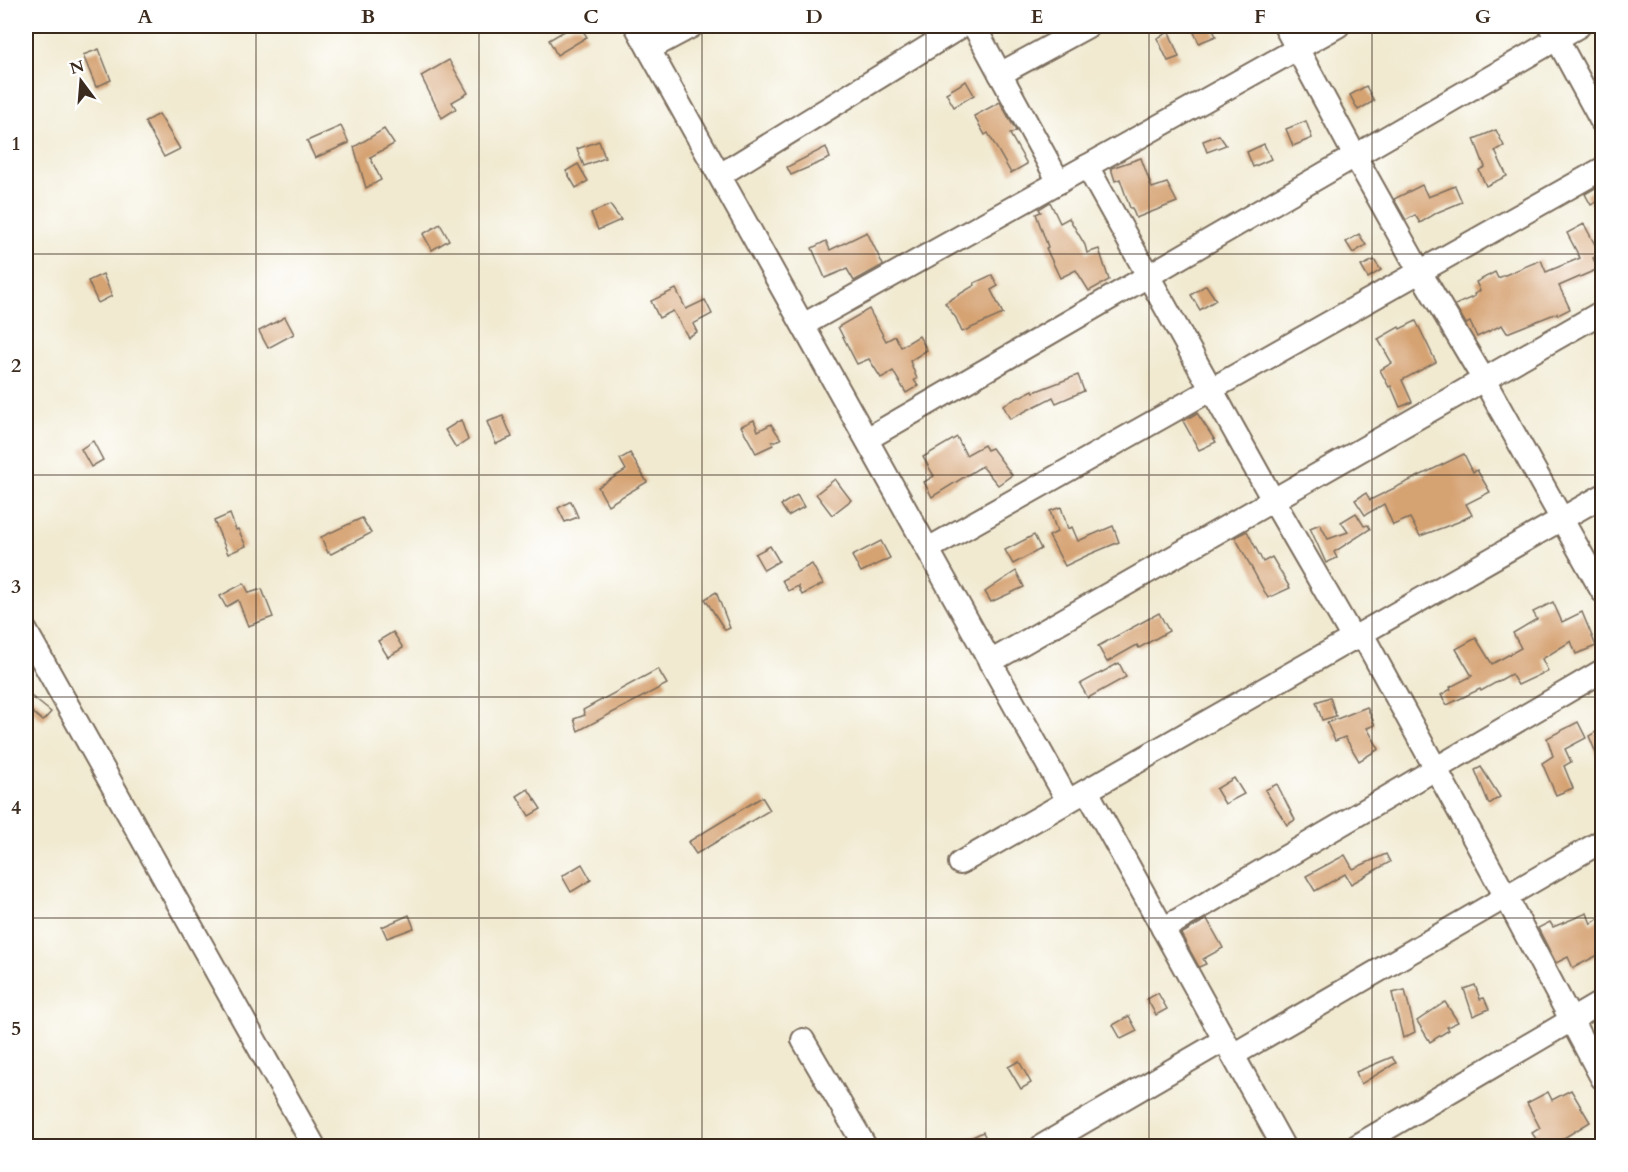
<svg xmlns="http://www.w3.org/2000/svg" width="1628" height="1172" font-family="Cardo,serif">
  <rect width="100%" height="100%" fill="#fff"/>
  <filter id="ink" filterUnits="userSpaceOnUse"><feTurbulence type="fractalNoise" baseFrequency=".0167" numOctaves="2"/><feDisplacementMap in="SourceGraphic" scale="12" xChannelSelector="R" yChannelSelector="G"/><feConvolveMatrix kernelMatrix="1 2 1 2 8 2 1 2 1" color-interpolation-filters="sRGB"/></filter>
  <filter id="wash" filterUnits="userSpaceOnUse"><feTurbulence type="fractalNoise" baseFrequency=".008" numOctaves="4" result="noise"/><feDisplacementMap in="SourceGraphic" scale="24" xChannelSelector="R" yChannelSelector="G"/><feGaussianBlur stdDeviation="1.35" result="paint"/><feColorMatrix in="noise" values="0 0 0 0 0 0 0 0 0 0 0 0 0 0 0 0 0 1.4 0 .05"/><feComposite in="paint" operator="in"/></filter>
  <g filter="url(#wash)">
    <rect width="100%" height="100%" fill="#f1ead1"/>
    <g id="blocks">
      <g fill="#d5a272">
        <path d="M573 26H580L587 37 557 55 549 40Z"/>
        <path d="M1191 26H1211L1216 36 1199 43Z"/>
        <path d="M1169 32 1179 57 1168 61 1157 38Z"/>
        <path d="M99 49 111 80 96 87 83 55Z"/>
        <path d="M449 60 468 93 452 102 456 109 442 118 421 76Z"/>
        <path d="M966 81 974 95 954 107 946 93Z"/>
        <path d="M1366 86 1374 101 1358 110 1350 95Z"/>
        <path d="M1000 102 1016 131 1010 134 1027 164 1011 173 988 133 985 135 974 116Z"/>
        <path d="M159 114 180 149 164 157 145 122Z"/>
        <path d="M1306 121 1312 138 1293 146 1286 129Z"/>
        <path d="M341 126 349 143 315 158 307 141Z"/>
        <path d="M384 129 394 144 370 157 381 180 366 188 354 147Z"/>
        <path d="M1496 130 1504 146 1495 151 1507 176 1486 186 1479 170 1485 167 1474 139Z"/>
        <path d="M1219 135 1226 145 1207 152 1203 141Z"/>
        <path d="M599 141 605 158 584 166 577 149Z"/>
        <path d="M1264 144 1271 159 1253 167 1247 152Z"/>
        <path d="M826 147 830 158 791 175 787 167Z"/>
        <path d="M1141 158 1152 188 1167 183 1177 202 1136 218 1132 208H1130L1120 179 1115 181 1111 168Z"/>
        <path d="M578 164 588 181 576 188 566 171Z"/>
        <path d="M1602 184V199L1591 205 1585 194Z"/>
        <path d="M1422 185 1428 197 1455 186 1462 202 1438 212 1420 223 1415 215 1406 220 1394 199Z"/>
        <path d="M1050 202 1060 223 1069 218 1085 245 1087 253 1099 249 1109 280 1089 291 1076 270 1060 278 1046 248 1048 247 1036 214 1041 212 1039 209Z"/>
        <path d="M610 205 621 220 598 230 591 213Z"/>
        <path d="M440 224 449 240 432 250 423 234Z"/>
        <path d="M1584 224 1600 254 1593 258 1598 269 1559 286 1570 309 1558 315 1557 313 1507 333 1502 325 1477 337 1470 322 1466 324 1455 305 1475 296 1474 294 1480 291 1476 282 1495 272 1498 278 1541 260 1546 272 1580 258 1567 233Z"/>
        <path d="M867 232 883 265 854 281 847 269 825 278 812 248 826 241 830 250Z"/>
        <path d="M1359 234 1366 245 1353 253 1346 242Z"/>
        <path d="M1374 260 1381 270 1368 278 1361 266Z"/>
        <path d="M103 274 112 296 98 303 88 281Z"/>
        <path d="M992 275 998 286 991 290 1003 314 962 332 956 318 945 303 975 285 974 283Z"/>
        <path d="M1206 285 1216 300 1200 310 1191 295Z"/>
        <path d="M676 289 686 309 705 300 712 314 693 324 697 332 688 337 673 311 659 318 651 301Z"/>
        <path d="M869 309 886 341 895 336 901 347 919 336 927 350 910 361 917 379 914 380 918 386 906 393 893 371 881 378 869 359 857 364 838 327Z"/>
        <path d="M285 317 294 334 268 348 259 331Z"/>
        <path d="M1416 321 1436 362 1402 380 1412 402 1400 407 1391 386 1389 387 1380 370 1392 363 1378 339 1399 327 1400 329Z"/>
        <path d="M1078 375 1084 391 1056 403 1053 397 1010 419 1003 405 1033 390 1034 392Z"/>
        <path d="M1197 413 1216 442 1199 450 1183 421Z"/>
        <path d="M503 416 512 437 496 444 487 422Z"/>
        <path d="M461 420 468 440 456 448 445 430Z"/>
        <path d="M754 420 758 431 771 424 781 439 772 442 773 445 756 453 741 426Z"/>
        <path d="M957 437 966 455 984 445 987 450 992 448 1012 475 998 485 982 466 932 497 924 482 934 476 923 457Z"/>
        <path d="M93 441 103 460 91 467 81 449Z"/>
        <path d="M630 453 647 482 608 505 598 487 626 470 620 459Z"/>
        <path d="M1464 454 1473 472 1477 470 1490 492 1466 504 1472 515 1458 522 1420 536 1410 518 1393 525 1384 504 1365 515 1355 500 1366 493 1370 500Z"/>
        <path d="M835 479 851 500 832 515 816 494Z"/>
        <path d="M797 495 804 507 788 516 781 505Z"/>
        <path d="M571 501 578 517 565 522 558 508Z"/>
        <path d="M1061 507 1068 529 1072 527 1078 541 1113 526 1119 542 1088 555 1065 566 1049 536 1057 532 1050 511Z"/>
        <path d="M1356 513 1364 526 1368 525 1370 529 1334 552 1337 558 1326 563 1310 528 1320 524 1328 539 1348 532 1341 522Z"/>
        <path d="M230 514 236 530 238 529 246 546 228 554 214 521Z"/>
        <path d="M362 518 371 533 331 554 329 552 328 553 321 537Z"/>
        <path d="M1247 531 1263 562 1272 557 1290 588 1268 598 1235 537Z"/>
        <path d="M1034 535 1041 549 1013 564 1005 550Z"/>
        <path d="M881 541 890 558 861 572 852 556Z"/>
        <path d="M770 546 779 561 764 570 755 554Z"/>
        <path d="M812 564 823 584 802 595 798 586 788 591 782 580Z"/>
        <path d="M1016 571 1024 587 991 602 985 592Z"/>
        <path d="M244 583 249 593 262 589 273 617 248 626 238 600 226 607 220 596Z"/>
        <path d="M716 592 730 628 725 630 705 599Z"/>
        <path d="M1553 602 1562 622 1582 612 1596 646 1576 654 1571 641 1542 659 1548 671 1518 685 1511 674 1481 691 1480 689 1447 705 1441 695 1451 689 1450 687 1472 676 1456 649 1476 638 1492 664 1521 648 1513 633 1537 619 1533 612Z"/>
        <path d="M1159 613 1169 631 1139 648 1137 645 1107 662 1098 646Z"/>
        <path d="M393 632 403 648 388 657 378 641Z"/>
        <path d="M1119 663 1126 677 1088 698 1080 684Z"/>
        <path d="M658 669 667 684 578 731 574 719 585 715 583 710Z"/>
        <path d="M26 692 51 712 43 721 26 707Z"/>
        <path d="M1330 697 1336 716 1322 720 1316 702Z"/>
        <path d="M1367 707 1375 725 1367 728 1379 749 1359 761 1345 737 1335 741 1327 723Z"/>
        <path d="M1578 722 1586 738 1565 749 1571 762 1564 766 1573 788 1556 795 1542 763 1553 756 1547 738Z"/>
        <path d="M1602 728V768L1589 736Z"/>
        <path d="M1481 767 1500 797 1489 804 1475 770Z"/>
        <path d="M1234 778 1244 794 1225 804 1216 789Z"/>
        <path d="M1277 784 1295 820 1287 825 1265 790Z"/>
        <path d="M528 789 541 809 529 816 517 796Z"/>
        <path d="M762 797 770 810 696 854 688 842Z"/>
        <path d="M1386 854 1390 862 1351 884 1345 874 1315 891 1306 876 1345 855 1353 869Z"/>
        <path d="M582 864 591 880 571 892 562 876Z"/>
        <path d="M1587 913 1591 924 1602 916V953L1573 968 1568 957 1556 963 1538 928 1550 922 1553 927Z"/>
        <path d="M409 915 414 928 387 938 382 927Z"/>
        <path d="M1207 919 1223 948 1203 959 1206 964 1199 967 1181 934Z"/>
        <path d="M1475 985 1480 999 1484 998 1489 1009 1473 1016 1464 989Z"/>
        <path d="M1405 990 1415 1032 1403 1038 1392 993Z"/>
        <path d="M1158 993 1167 1009 1156 1015 1147 999Z"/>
        <path d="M1445 1002 1458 1022 1447 1027 1449 1030 1430 1042 1417 1021Z"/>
        <path d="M1129 1016 1137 1031 1121 1039 1113 1025Z"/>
        <path d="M1392 1057 1396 1063 1361 1084 1356 1072Z"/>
        <path d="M1019 1061 1031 1083 1021 1089 1008 1067Z"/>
        <path d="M1571 1090 1590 1122 1559 1141 1563 1146H1541L1532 1133 1540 1128 1527 1103 1548 1092 1552 1100Z"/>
        <path d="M983 1132 988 1143 981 1146H953Z"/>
      </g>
    </g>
  </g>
  <g filter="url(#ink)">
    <use href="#blocks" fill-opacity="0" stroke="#7b6d5d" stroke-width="1.5"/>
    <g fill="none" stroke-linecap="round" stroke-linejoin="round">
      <g stroke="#7b6d5d" stroke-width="26">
        <g id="minor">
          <path d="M636 26 1068 801"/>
          <path d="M974 26 1059 182"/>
          <path d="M1285 26 1355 156 1420 272 1484 380 1602 591"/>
          <path d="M1550 26 1602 122"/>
          <path d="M649 49 692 26"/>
          <path d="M1000 74 1088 26"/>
          <path d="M1087 166 1273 500 1354 640"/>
          <path d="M720 175 962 26"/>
          <path d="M803 325 1338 26"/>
          <path d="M867 439 1579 26"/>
          <path d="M928 549 1602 169"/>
          <path d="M26 631 314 1146"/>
          <path d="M1362 634 1506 897 1602 1078"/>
          <path d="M990 662 1602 312"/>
          <path d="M1087 791 1283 1146"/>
          <path d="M960 863 1602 496"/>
          <path d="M1163 929 1602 671"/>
          <path d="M803 1040 865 1146"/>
          <path d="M1233 1055 1602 841"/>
          <path d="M1042 1146 1224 1040"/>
          <path d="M1357 1146 1602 1002"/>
        </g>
      </g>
      <use href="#minor" stroke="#fff" stroke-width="22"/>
    </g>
  </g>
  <path fill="none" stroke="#3b2a1e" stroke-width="1.5" stroke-opacity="0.55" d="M256 26V1146M479 26V1146M702 26V1146M926 26V1146M1149 26V1146M1372 26V1146M26 254H1602M26 475H1602M26 697H1602M26 918H1602"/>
  <rect width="1628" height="1172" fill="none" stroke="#fff" stroke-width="66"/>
  <g transform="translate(81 81) rotate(344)" stroke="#ffffff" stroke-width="4.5" paint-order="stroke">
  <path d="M0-4.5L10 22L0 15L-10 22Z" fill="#3b2a1e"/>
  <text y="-9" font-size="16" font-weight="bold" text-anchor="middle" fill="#3b2a1e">N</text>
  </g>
  <rect x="33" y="33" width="1562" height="1106" fill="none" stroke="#3b2a1e" stroke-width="2"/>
  <g font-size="20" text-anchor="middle" font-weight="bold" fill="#3b2a1e">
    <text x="145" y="23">A</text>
    <text x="368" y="23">B</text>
    <text x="591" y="23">C</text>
    <text x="814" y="23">D</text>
    <text x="1037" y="23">E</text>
    <text x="1260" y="23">F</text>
    <text x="1483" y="23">G</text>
    <text x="16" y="150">1</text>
    <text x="16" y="372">2</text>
    <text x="16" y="593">3</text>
    <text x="16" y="814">4</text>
    <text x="16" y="1035">5</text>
  </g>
</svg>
